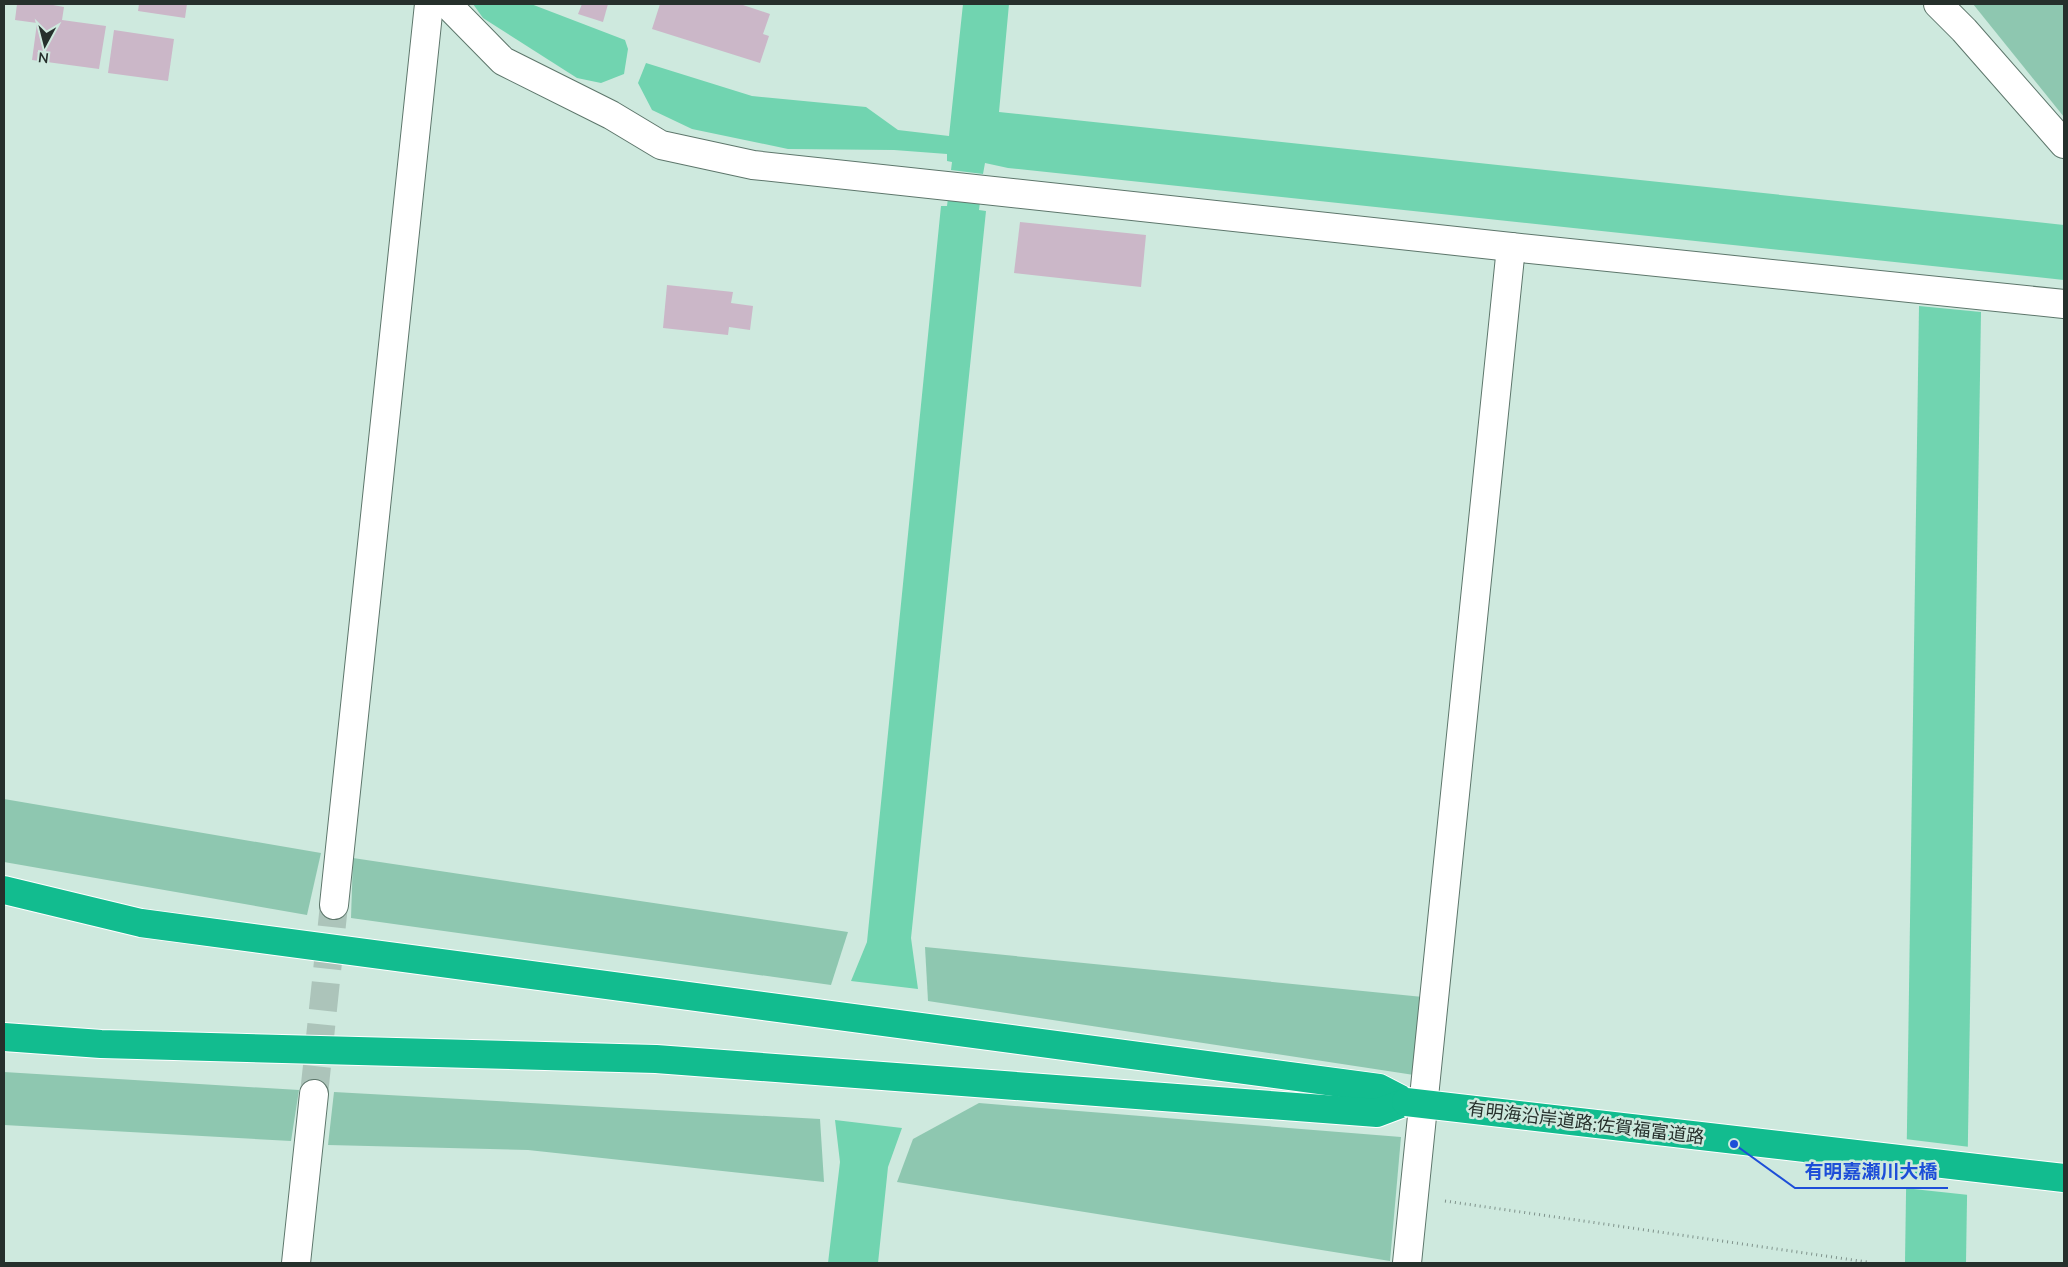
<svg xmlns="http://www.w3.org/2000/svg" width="2068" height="1267" font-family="'Nunito Sans','Noto Sans JP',sans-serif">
  <rect width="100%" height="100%" fill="#cee9de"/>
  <g fill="#8ec7b0">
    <path d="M1973 4H2064V117Z"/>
    <path d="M4 799 321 853 307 915 4 862Z"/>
    <path d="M353 858 848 932 831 985 351 918Z"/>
    <path d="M925 947 1423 997 1414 1075 928 1001Z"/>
    <path d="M4 1072 299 1090 291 1141 4 1125Z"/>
    <path d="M334 1092 820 1119 824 1182 528 1150 328 1145Z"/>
    <path d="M979 1103 1401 1137 1390 1261 897 1182 913 1139Z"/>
  </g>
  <g fill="#71d4b0">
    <path d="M473 4H531L625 40 628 49 624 74 601 83 577 78 483 18Z"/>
    <path d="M963 4H1009L999 112 2064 225V280L1008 168 985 163 983 174 951 170 952 162 947 161V154L894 150 788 149 692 129 652 110 638 83 646 63 752 96 866 107 898 130 949 136Z"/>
    <path d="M948 198 980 202 979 210 986 211 911 938 918 989 851 981 867 942 941 206H947Z"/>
    <path d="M1919 306 1981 312 1966 1263H1905Z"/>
    <path d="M835 1120 902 1128 888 1167 878 1263H828L840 1162Z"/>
  </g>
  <path fill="#cee9de" d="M1905 1139 1970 1147 1969 1195 1904 1188Z"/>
  <g fill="#cbb7c8">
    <path d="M17 4H53V5L64 7 62 20 106 26 99 69 32 60 37 23 15 20Z"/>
    <path d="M139 4H187L185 18 138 11Z"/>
    <path d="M582 4H608L603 22 578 14Z"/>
    <path d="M660 4H740L770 14 763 34 769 36 760 63 652 29Z"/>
    <path d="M114 30 174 39 168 81 108 73Z"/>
    <path d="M1020 222 1146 235 1141 287 1014 273Z"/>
    <path d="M667 285 733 292 731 303 753 306 750 330 729 327 728 335 663 328Z"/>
  </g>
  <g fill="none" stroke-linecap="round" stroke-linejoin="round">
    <path stroke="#acc4ba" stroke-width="28" stroke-dasharray="28 14" stroke-linecap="butt" d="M314 1094 334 905"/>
    <g stroke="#5d766b" stroke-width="30">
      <g id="street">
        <path d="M447 4 503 61 611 115 661 145 753 165 1511 247 2064 304"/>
        <path d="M1938 4 1964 30 2064 144"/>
        <path d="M334 905 429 4"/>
        <path d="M296 1263 314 1094"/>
        <path d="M1407 1263 1511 247"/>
      </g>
    </g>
    <g stroke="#fff" stroke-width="30">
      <g id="highway">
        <path d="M4 890 141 923 1379 1088 1406 1102"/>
        <path d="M4 1037 101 1044 656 1059 1377 1113 1406 1102"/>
      </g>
    </g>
    <path stroke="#7f928b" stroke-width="3" stroke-dasharray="1 4" stroke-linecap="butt" d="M1445 1201 1867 1262"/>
    <use href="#street" stroke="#fff" stroke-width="28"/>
    <use href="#highway" stroke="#12bc8f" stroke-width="28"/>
    <g stroke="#fff" stroke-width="30" stroke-linecap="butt">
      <path id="highway-bridge" d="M1406 1102 2064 1178"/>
    </g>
    <use href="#highway-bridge" stroke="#12bc8f" stroke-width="28"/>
  </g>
  <g text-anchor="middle" stroke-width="5" stroke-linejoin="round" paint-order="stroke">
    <g font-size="18" fill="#26302c" stroke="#cee9de">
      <text transform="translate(1586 1123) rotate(7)" y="6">有明海沿岸道路;佐賀福富道路</text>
    </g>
  </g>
  <path fill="none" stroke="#1d4ed8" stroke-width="2" d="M1734 1144L1795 1188H1948"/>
  <circle fill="#1d4ed8" stroke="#cee9de" stroke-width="2" cx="1734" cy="1144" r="5"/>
  <g font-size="19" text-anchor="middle" font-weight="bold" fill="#1d4ed8" stroke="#cee9de" stroke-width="5" stroke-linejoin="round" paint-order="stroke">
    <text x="1871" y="1178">有明嘉瀬川大橋</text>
  </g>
  <rect width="2068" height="1267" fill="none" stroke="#26302c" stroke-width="10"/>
  <g transform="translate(45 45) rotate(187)" stroke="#cee9de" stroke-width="4" paint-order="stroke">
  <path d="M0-4L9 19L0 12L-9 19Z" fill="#26302c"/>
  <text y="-8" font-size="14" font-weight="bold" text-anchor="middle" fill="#26302c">N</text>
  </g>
</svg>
